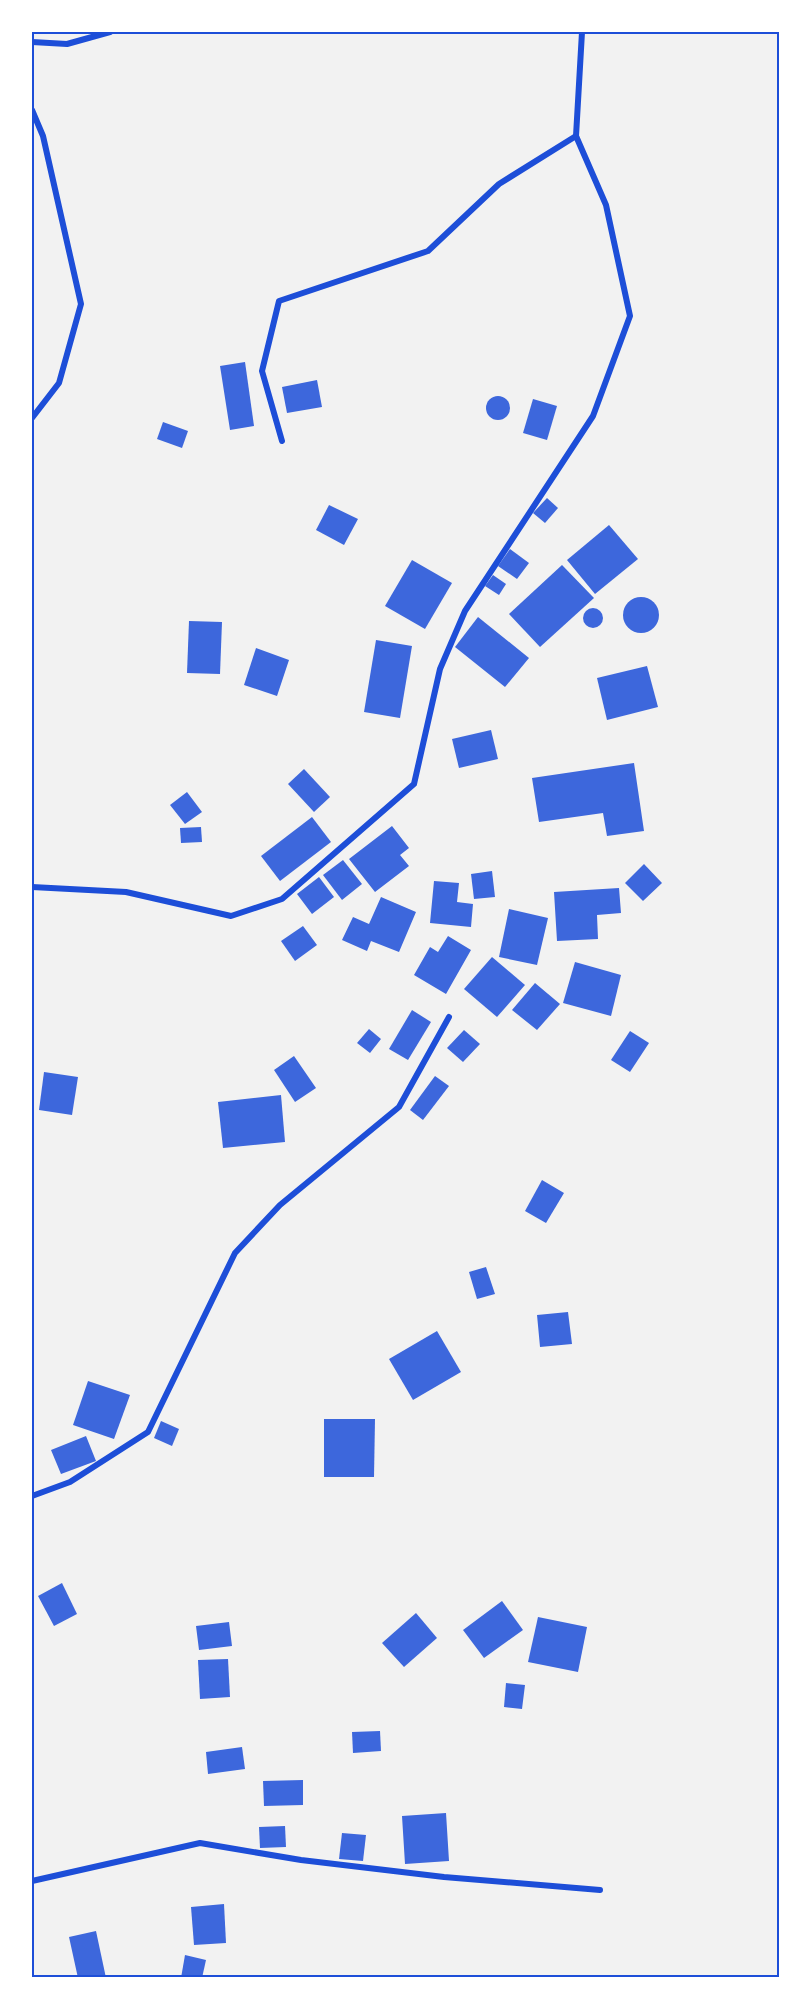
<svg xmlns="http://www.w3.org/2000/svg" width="811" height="2009" font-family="Inter,sans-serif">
  <rect width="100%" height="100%" fill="#f2f2f2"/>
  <g fill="#3d67dc">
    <path d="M245 362 254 426 230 430 220 366Z"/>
    <path d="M317 380 322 407 287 413 282 387Z"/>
    <circle cx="498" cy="408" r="12"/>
    <path d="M533 399 557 406 547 440 523 433Z"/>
    <path d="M163 422 188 431 182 448 157 439Z"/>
    <path d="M547 498 558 508 545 523 533 513Z"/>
    <path d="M329 505 358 519 344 545 316 530Z"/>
    <path d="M609 525 638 559 595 594 567 560Z"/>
    <path d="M510 549 529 563 517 579 498 566Z"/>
    <path d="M412 560 452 583 425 629 385 606Z"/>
    <path d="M562 565 594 598 540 647 509 614Z"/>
    <path d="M493 575 506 584 499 595 485 586Z"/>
    <circle cx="641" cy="615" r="18"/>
    <circle cx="593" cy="618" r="10"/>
    <path d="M478 617 529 658 505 687 455 647Z"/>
    <path d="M189 621 222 622 220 674 187 673Z"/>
    <path d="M376 640 412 646 400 718 364 712Z"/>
    <path d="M256 648 289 660 277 696 244 685Z"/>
    <path d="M647 666 658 707 607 720 597 678Z"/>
    <path d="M491 730 498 759 459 768 452 739Z"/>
    <path d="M634 763 644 831 607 836 603 813 539 822 532 778Z"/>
    <path d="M304 769 330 797 314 812 288 784Z"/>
    <path d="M187 792 202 812 185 824 170 805Z"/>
    <path d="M312 817 331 842 280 881 261 856Z"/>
    <path d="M392 826 409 848 400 855 409 866 375 892 349 859Z"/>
    <path d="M201 827 202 842 181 843 180 828Z"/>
    <path d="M343 860 362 884 342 900 323 875Z"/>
    <path d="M644 864 662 883 643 901 625 883Z"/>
    <path d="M492 871 495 897 474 899 471 874Z"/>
    <path d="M319 877 334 897 312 914 297 894Z"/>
    <path d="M434 881 459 883 457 902 473 904 471 927 430 923Z"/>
    <path d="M619 888 621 913 597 915 598 939 557 941 554 892Z"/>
    <path d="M381 897 416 912 399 952 371 941 367 951 342 940 353 917 369 924Z"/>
    <path d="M509 909 548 918 537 965 499 957Z"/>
    <path d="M303 926 317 945 295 961 281 941Z"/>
    <path d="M448 936 471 950 446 994 414 975 430 947 438 952Z"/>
    <path d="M492 957 525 985 497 1017 464 989Z"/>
    <path d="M575 962 621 975 611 1016 563 1003Z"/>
    <path d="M535 983 560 1004 537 1030 512 1010Z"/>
    <path d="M412 1010 431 1022 408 1060 389 1049Z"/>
    <path d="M369 1029 381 1039 370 1053 357 1043Z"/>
    <path d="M464 1030 480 1044 463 1062 447 1048Z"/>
    <path d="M630 1031 649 1043 630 1072 611 1060Z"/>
    <path d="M294 1056 316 1088 295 1102 274 1070Z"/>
    <path d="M44 1072 78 1077 72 1115 39 1110Z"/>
    <path d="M435 1076 449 1086 423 1120 410 1110Z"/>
    <path d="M281 1095 285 1142 223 1148 218 1102Z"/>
    <path d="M542 1180 564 1193 546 1223 525 1211Z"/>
    <path d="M486 1267 495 1294 477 1299 469 1272Z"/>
    <path d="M568 1312 572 1344 540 1347 537 1315Z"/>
    <path d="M437 1331 461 1372 413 1400 389 1359Z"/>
    <path d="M88 1381 130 1395 114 1439 73 1425Z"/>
    <path d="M324 1419H375L374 1477H324Z"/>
    <path d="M161 1421 179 1429 172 1446 154 1438Z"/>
    <path d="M86 1436 96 1461 61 1474 51 1450Z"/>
    <path d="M62 1583 77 1614 54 1626 38 1596Z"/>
    <path d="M502 1601 523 1630 484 1658 463 1630Z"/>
    <path d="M416 1613 437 1638 404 1667 382 1643Z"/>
    <path d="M538 1617 587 1627 578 1672 528 1662Z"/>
    <path d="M229 1622 232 1646 199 1650 196 1626Z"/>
    <path d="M228 1659 230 1697 200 1699 198 1660Z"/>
    <path d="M506 1683 525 1685 522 1709 504 1707Z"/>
    <path d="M380 1731 381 1751 353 1753 352 1732Z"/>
    <path d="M242 1747 245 1769 208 1774 206 1752Z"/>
    <path d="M303 1780V1805L264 1806 263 1781Z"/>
    <path d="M446 1813 449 1861 405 1864 402 1816Z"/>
    <path d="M285 1826 286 1847 260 1848 259 1827Z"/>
    <path d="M342 1833 366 1835 363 1861 339 1859Z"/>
    <path d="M224 1904 226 1943 194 1945 191 1907Z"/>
    <path d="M96 1931 106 1978H78L69 1937Z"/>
    <path d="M185 1955 206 1960 202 1978H181Z"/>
  </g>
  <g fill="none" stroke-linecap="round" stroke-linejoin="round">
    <g stroke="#1d4ed8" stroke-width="6">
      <path d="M32 42 67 44 110 32"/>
      <path d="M32 110 43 136 81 304 59 383 32 418"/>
      <path d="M282 441 262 371 279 301 428 251 499 184 576 136"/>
      <path d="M32 887 126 892 231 916 282 899 414 784 440 669 465 611 593 416 630 316 606 205 576 136 582 32"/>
      <path d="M32 1496 70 1482 148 1432 235 1253 280 1205 399 1107 449 1017"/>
      <path d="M32 1881 200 1843 301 1860 444 1877 600 1890"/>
    </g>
  </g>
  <rect width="811" height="2009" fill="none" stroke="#ffffff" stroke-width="66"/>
  <rect x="33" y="33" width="745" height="1943" fill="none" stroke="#1d4ed8" stroke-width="2"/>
</svg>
